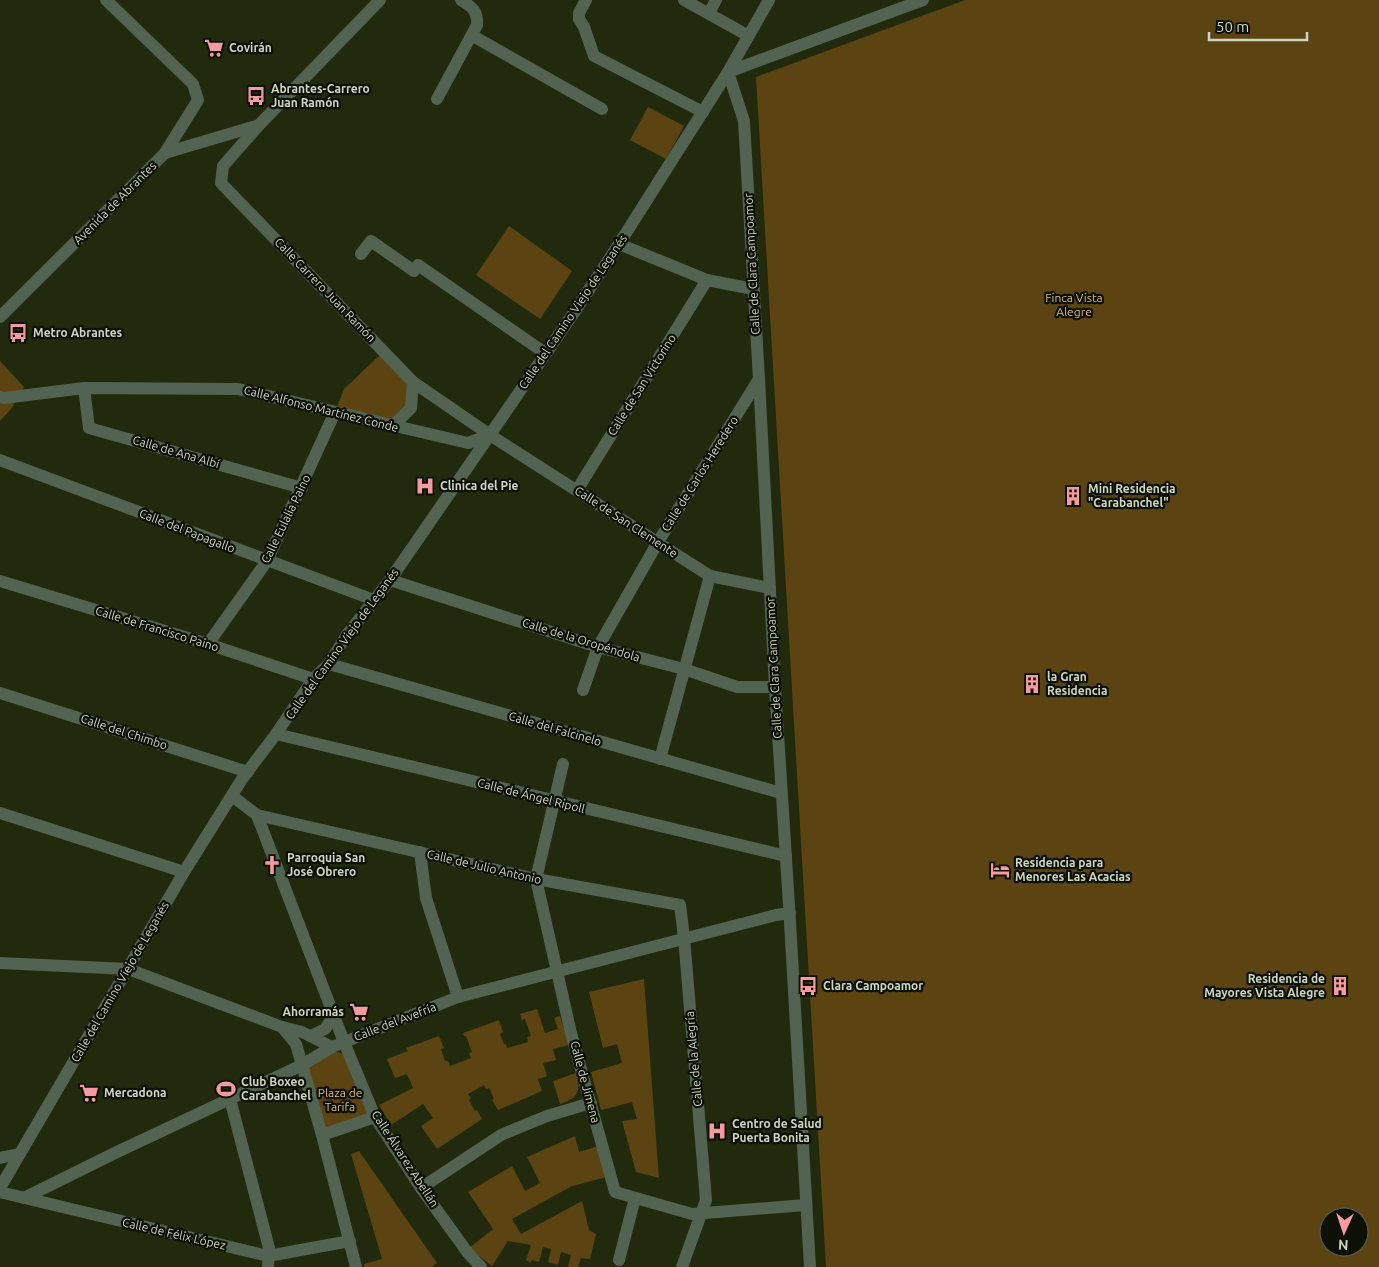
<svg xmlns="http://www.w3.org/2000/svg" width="1379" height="1267" font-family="Ubuntu,sans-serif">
  <rect width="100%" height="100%" fill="#212a0c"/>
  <g fill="#5c4312" fill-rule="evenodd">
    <path d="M965 0H1379V1267H826L756 77ZM1329 1217H1359V1247H1329Z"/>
    <path d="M648 107 684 126 666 159 630 140Z"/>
    <path d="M509 226 572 271 540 319 476 275Z"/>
    <path d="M384 351 413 382 411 408 393 426 335 412 344 389Z"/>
    <path d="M0 361 24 387 11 409 0 421Z"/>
    <path d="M644 979 659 1178 636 1172 622 1121 637 1119 632 1102 601 1110 591 1072 622 1063 617 1044 603 1048 589 992Z"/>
    <path d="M537 1009 545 1033 558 1029 554 1018 560 1016 569 1045 553 1049 556 1060 543 1063 547 1076 538 1079 542 1091 498 1110 492 1100 494 1099 489 1088 486 1089 484 1085 468 1094 471 1098 469 1100 475 1111 477 1110 482 1119 437 1149 421 1126 433 1118 423 1104 391 1125 379 1105 413 1088 407 1074 395 1078 387 1059 408 1051 406 1048 439 1036 444 1048 441 1049 445 1061H448L450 1066 471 1058 469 1053 472 1052 466 1036H464L463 1033 499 1020 503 1032 500 1034 504 1044H506L507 1048 528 1042 527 1037 531 1036 525 1019 522 1020 520 1014Z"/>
    <path d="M333 1051 345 1054 371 1113 325 1132 306 1066Z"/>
    <path d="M576 1073C581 1092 578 1098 560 1104L553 1081Z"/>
    <path d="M575 1136 579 1152 602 1145 611 1176 572 1186 512 1219 521 1234 582 1201 589 1230 596 1234 590 1259 581 1258 578 1267H568L571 1255 561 1252 558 1265 548 1262 551 1249 543 1247 539 1262 532 1260 530 1263 526 1260 531 1245 508 1241 492 1266 469 1248 493 1229 468 1192 512 1166 525 1191 540 1183 527 1157Z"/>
    <path d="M359 1151 437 1263 432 1267H364V1264L382 1259 351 1154Z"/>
  </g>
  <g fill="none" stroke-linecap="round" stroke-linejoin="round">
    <g stroke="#526352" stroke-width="12">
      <path d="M106 0 193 84 198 100 165 153"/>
      <path d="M586 0 579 13V19L584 27 594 56 703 112"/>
      <path d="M684 0 747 35"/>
      <path d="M709 13 716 0"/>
      <path d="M473 36 602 109"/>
      <path d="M437 99 477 25C478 11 472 7 461 0"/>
      <path d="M259 125 223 166 221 183 413 382 490 435 710 576 770 588"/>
      <path d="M619 244 707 280 753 289"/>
      <path d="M361 254 371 241 414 271 418 265 545 353"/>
      <path d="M84 388 89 428 302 488"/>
      <path d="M0 397 4 398 84 388 238 389 468 443 490 435"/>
      <path d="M393 426 411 408 413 382"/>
      <path d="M0 460 374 600"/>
      <path d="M577 490 707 280"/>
      <path d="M390 580 598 647 684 669 737 687H775"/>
      <path d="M0 581 208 644 313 679"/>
      <path d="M208 644 267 561 335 412"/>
      <path d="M329 664 781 793"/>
      <path d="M583 690 598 647 658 542 759 379"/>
      <path d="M0 693 248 772"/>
      <path d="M276 734 786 856"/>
      <path d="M660 759 710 576"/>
      <path d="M563 764 536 879 571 1033 615 1192 692 1214 806 1205"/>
      <path d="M232 796 257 815 344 1042 375 1117 421 1188 468 1253 481 1267"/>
      <path d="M0 813 184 872"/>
      <path d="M257 815 536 879 680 905 684 937 706 1200 682 1267"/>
      <path d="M420 852 426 898 458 997"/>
      <path d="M0 963 128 969 282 1027 302 1032 332 1047"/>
      <path d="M282 1027 296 1044 322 1135 356 1267"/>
      <path d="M311 1036 325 1029 334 1015"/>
      <path d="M230 1099 269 1248 268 1267"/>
      <path d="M322 1135 375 1117"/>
      <path d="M0 1158 19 1154"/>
      <path d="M421 1188 501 1135 547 1116 591 1103"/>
      <path d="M0 1192 268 1256 350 1241"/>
      <path d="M24 1198 117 1152 302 1065 332 1047 458 997 776 915 790 913"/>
      <path d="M619 1260 635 1198"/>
      <path d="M810 1267 789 905 775 687 759 379 744 121 728 72 923 0"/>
    </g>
    <g stroke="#526352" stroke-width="12">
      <path d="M0 317 165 153 259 125 380 0"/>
      <path d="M0 1188 184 872 242 779 276 734 313 679 329 664 346 636 390 580 573 314 619 244 728 72 769 0"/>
    </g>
  </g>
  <defs>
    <g id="supermarket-bare" transform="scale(1.5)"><path d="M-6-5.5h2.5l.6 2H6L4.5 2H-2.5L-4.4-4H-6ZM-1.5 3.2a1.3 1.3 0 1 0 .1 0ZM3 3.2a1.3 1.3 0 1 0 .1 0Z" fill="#f49aa0" stroke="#0d1105" stroke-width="2.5" paint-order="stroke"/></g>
    <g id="bus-bare" transform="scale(1.5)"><path d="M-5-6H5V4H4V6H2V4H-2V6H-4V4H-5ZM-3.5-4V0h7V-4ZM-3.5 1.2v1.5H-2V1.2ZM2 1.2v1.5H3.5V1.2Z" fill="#f49aa0" stroke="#0d1105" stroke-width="2.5" paint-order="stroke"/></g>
    <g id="hospital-bare" transform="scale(1.5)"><path d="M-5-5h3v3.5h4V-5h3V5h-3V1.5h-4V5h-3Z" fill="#f49aa0" stroke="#0d1105" stroke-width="2.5" paint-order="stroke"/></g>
    <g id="building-bare" transform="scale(1.5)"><path d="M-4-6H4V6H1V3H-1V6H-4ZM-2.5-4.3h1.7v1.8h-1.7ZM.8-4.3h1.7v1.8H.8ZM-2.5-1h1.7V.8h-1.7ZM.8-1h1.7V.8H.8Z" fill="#f49aa0" stroke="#0d1105" stroke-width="2.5" paint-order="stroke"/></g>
    <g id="church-bare" transform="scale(1.5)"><path d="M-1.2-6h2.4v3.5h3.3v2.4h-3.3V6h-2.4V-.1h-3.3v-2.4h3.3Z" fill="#f49aa0" stroke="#0d1105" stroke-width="2.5" paint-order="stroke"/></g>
    <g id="hotel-bare" transform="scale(1.5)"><path d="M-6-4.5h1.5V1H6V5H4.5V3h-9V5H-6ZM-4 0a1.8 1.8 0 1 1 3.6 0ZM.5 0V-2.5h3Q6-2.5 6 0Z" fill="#f49aa0" stroke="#0d1105" stroke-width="2.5" paint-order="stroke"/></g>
    <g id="stadium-bare" transform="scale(1.5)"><path d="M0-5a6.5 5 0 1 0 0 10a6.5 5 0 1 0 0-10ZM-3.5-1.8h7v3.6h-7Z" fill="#f49aa0" stroke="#0d1105" stroke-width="2.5" paint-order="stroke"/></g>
  </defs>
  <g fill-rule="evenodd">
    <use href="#supermarket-bare" x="214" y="48"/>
    <use href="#bus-bare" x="256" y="96"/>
    <use href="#bus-bare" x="18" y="333"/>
    <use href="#hospital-bare" x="425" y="486"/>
    <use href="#building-bare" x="1073" y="496"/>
    <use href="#building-bare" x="1032" y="684"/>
    <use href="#church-bare" x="272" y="865"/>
    <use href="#hotel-bare" x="1000" y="870"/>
    <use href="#bus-bare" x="808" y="986"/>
    <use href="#building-bare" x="1340" y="986"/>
    <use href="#supermarket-bare" x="359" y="1012"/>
    <use href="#stadium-bare" x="226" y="1089"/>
    <use href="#supermarket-bare" x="89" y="1093"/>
    <use href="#hospital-bare" x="717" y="1131"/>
  </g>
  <g text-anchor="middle" stroke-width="4.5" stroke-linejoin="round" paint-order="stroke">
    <g font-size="12" font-weight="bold" fill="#ced5c3" stroke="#0d1105" text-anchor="start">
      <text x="229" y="52">Covirán</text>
      <text x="271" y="93">Abrantes-Carrero<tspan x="271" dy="14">Juan Ramón</tspan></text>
      <text x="33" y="337">Metro Abrantes</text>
      <text x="440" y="490">Clinica del Pie</text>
      <text x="1088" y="493">Mini Residencia<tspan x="1088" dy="14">"Carabanchel"</tspan></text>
      <text x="1047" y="681">la Gran<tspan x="1047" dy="14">Residencia</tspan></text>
      <text x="287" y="862">Parroquia San<tspan x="287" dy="14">José Obrero</tspan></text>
      <text x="1015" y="867">Residencia para<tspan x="1015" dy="14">Menores Las Acacias</tspan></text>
      <text x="1325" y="983" text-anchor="end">Residencia de<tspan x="1325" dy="14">Mayores Vista Alegre</tspan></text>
      <text x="823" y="990">Clara Campoamor</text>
      <text x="344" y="1016" text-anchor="end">Ahorramás</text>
      <text x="241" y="1086">Club Boxeo<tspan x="241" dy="14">Carabanchel</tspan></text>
      <text x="104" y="1097">Mercadona</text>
      <text x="732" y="1128">Centro de Salud<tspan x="732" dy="14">Puerta Bonita</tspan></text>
    </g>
    <g font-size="12" fill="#ced5c3" stroke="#0d1105">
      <text transform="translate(115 203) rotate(-45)" y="4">Avenida de Abrantes</text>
      <text transform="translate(752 264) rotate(-93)" y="4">Calle de Clara Campoamor</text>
      <text transform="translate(325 290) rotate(46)" y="4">Calle Carrero Juan Ramón</text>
      <text transform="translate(573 312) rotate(-56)" y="4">Calle del Camino Viejo de Leganés</text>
      <text transform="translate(642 385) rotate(-58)" y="4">Calle de San Victorino</text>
      <text transform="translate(321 409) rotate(14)" y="4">Calle Alfonso Martínez Conde</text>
      <text transform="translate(176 452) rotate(16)" y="4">Calle de Ana Albí</text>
      <text transform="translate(700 474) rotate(-58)" y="4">Calle de Carlos Heredero</text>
      <text transform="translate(286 519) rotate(-64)" y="4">Calle Eulalia Paino</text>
      <text transform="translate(626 522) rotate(33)" y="4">Calle de San Clemente</text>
      <text transform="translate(187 531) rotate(21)" y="4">Calle del Papagallo</text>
      <text transform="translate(157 629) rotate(17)" y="4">Calle de Francisco Paino</text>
      <text transform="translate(581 640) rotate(17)" y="4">Calle de la Oropéndola</text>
      <text transform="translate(342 644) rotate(-54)" y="4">Calle del Camino Viejo de Leganés</text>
      <text transform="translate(774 668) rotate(-93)" y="4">Calle de Clara Campoamor</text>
      <text transform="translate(555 729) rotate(16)" y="4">Calle del Falcinelo</text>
      <text transform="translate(124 732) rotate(18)" y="4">Calle del Chimbo</text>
      <text transform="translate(531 796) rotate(14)" y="4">Calle de Ángel Ripoll</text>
      <text transform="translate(484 867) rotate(13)" y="4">Calle de Julio Antonio</text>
      <text transform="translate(120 982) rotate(-60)" y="4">Calle del Camino Viejo de Leganés</text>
      <text transform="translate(395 1022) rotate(-21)" y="4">Calle del Avefría</text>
      <text transform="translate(694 1059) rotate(-95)" y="4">Calle de la Alegría</text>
      <text transform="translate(585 1082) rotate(75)" y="4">Calle de Jimena</text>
      <text transform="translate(405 1159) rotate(57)" y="4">Calle Álvarez Abellán</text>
      <text transform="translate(174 1234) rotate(13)" y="4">Calle de Félix López</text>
    </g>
    <g font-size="12" fill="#e2b76d" stroke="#0d1105">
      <text x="1074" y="302">Finca Vista<tspan x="1074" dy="14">Alegre</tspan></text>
      <text x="340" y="1097">Plaza de<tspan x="340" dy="14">Tarifa</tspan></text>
    </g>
  </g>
  <g transform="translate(1344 1232) rotate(183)"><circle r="24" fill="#0d1105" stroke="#5a5f51"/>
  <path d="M0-4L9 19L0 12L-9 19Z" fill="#f49aa0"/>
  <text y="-8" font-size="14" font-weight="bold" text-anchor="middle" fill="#ced5c3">N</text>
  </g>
  <path d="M1209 32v8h98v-8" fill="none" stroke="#ced5c3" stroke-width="2.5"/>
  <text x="1216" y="32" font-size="15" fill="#ced5c3" stroke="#0d1105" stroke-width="4" paint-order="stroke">50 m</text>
</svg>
